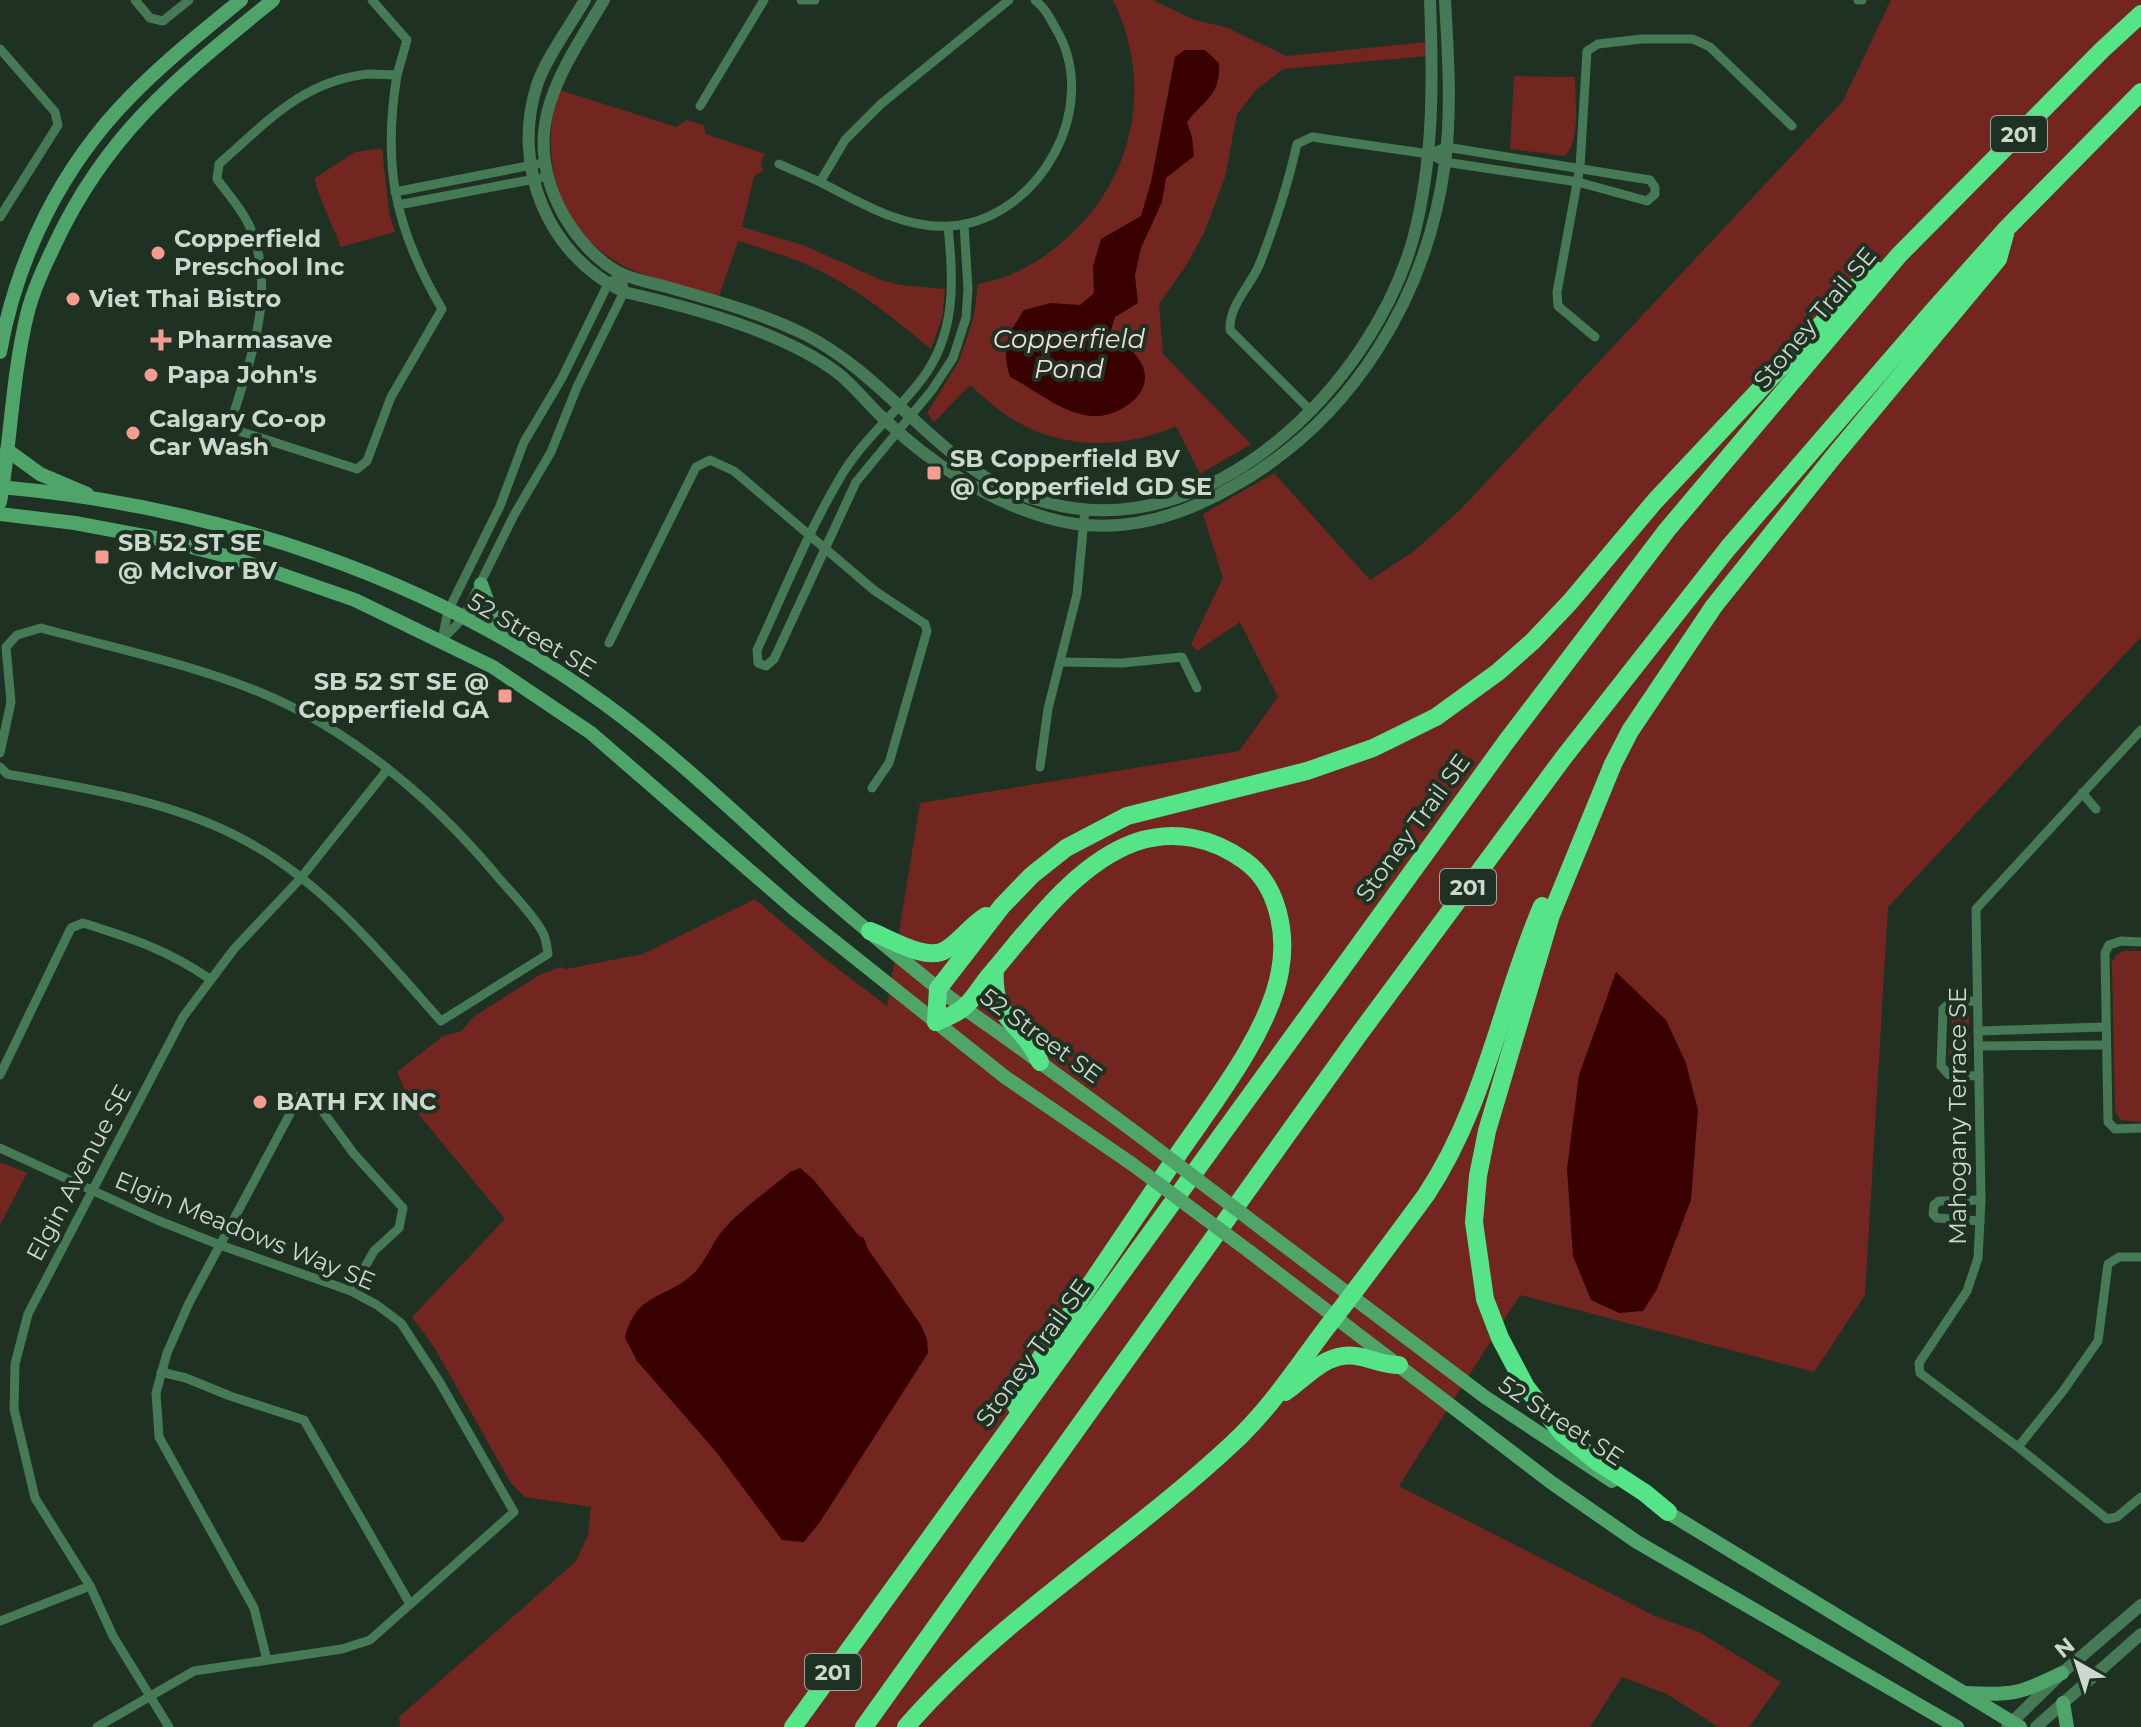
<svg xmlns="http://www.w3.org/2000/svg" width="2141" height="1727" font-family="Montserrat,sans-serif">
  <rect width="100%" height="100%" fill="#1e3123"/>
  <g fill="#732620">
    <path d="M1113 0H1153L1192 19 1228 28 1286 56 1427 42 1428 56 1283 69 1256 90 1237 114 1225 177 1204 233 1185 267 1159 304 1163 354 1251 444 1200 474 1176 426C1121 450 1061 450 1009 417 995 408 983 396 970 385L934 422 927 413 959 361 974 316 978 284C1013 278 1043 260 1069 236 1136 175 1153 82 1113 0Z"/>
    <path d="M1891 0H2141V637L1888 907 1865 1295 1814 1372 1520 1295 1399 1486 1657 1617 1699 1632 1781 1682 1749 1727H1718L1667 1694 1622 1677 1590 1727H400L399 1717 576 1561 588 1535 591 1507 525 1497 511 1483 434 1347 412 1317 505 1219 411 1105 397 1072 443 1036 462 1031 472 1018 539 975 560 967 566 969 643 954 755 899 820 955 887 1006 920 803 1239 751 1278 697 1240 622 1197 651 1191 644 1223 578 1203 514 1274 473 1370 580 1413 552 1460 510 1843 101Z"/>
    <path d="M1514 76 1575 77C1575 100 1581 139 1565 156L1510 149Z"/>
    <path d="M560 90 676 127 687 120 703 125 706 134 765 154 761 162 763 171 754 176 742 227 803 245 881 280 900 285 945 289 942 318 931 349C891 316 851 283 803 263 782 254 760 248 738 241L719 296C688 287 653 281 624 266 559 233 536 156 560 90Z"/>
    <path d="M382 148 389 213 395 232 341 247C336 234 314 186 315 178L355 152Z"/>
    <path d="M2124 951H2141V1122L2120 1120 2115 1111 2112 962 2116 955Z"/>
    <path d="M1961 1008 1969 1015 1970 1061 1967 1067 1960 1070 1952 1067 1949 1059 1952 1014 1955 1009Z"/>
    <path d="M0 1162 27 1173 0 1225Z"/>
  </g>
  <g fill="#390000">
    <path d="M1185 50H1205L1219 63C1221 95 1205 99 1187 122L1192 137 1194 156 1166 178 1162 202 1141 248 1135 275 1138 303 1115 317 1111 330C1123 343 1136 351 1143 367 1154 395 1117 417 1094 416 1064 415 1036 390 1010 377 1001 346 1007 336 1024 310L1051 303 1080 305 1094 293 1093 266 1101 239 1141 216 1151 182 1175 57Z"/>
    <path d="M1616 972 1666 1020 1686 1063 1698 1110 1691 1200 1657 1289 1643 1311 1619 1313 1591 1300 1573 1256 1567 1169 1579 1075Z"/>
    <path d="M800 1168 813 1179 859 1236 864 1238 868 1249 921 1325 927 1339 928 1353 820 1522 804 1542 782 1540 717 1453 637 1361 625 1338C636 1291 667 1300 695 1272 707 1259 712 1243 723 1230 742 1208 768 1191 790 1172Z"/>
  </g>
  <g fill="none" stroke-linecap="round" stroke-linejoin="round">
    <g stroke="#467955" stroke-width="9">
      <path d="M135 0 150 18 163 21 189 0"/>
      <path d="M372 0 407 40 397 75"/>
      <path d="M801 0H815"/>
      <path d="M1009 0 881 104 845 140 820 182C860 202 904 230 951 226 1040 219 1102 106 1056 29 1050 18 1045 8 1035 0"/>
      <path d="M1858 0H1862"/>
      <path d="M0 49 55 112 58 125 0 217"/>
      <path d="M369 74 397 75C382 166 395 229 442 309L391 397 367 461 357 469 239 431 232 419C251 357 278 288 249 225 241 208 228 194 217 179L219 164C266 123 303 80 369 74Z"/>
      <path d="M700 106 764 0"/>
      <path d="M779 164 820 182"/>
      <path d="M395 192 537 164"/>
      <path d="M398 205 540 178"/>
      <path d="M948 227C954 281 956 334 922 379 897 412 864 439 843 473 809 529 784 592 757 650L758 663 766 666 774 659 856 482 932 390 953 358 966 318 968 289 964 224"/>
      <path d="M1595 337 1558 306 1557 292 1580 167 1587 51 1598 44 1641 39H1693L1710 47 1792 126"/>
      <path d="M1311 411 1230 330C1229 304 1251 286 1260 263 1275 224 1288 185 1297 144L1312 137 1429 154 1445 162 1578 182 1647 201 1655 194V187L1650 180 1446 147 1429 154"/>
      <path d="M442 640 463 618 514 515 551 452 577 387 624 292 622 274"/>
      <path d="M442 640 448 611 500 506 524 442 562 378 608 284 622 274"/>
      <path d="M609 643 696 467 710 460 734 471 875 591 925 624 927 631 889 763 872 788"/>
      <path d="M1061 662 1122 663 1182 657 1197 688"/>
      <path d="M2141 730 1976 909 1981 1200 1978 1258 1967 1291 1919 1363 1920 1373 2018 1447 2063 1391 2098 1341 2108 1264 2119 1257H2141"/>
      <path d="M0 753 11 702 6 647 17 635 41 628C113 648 187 663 257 691 348 728 429 796 492 870 508 890 529 909 542 931 546 937 547 947 548 954L441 1021C383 956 326 885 248 842 175 801 89 789 7 774L0 767"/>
      <path d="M1040 767 1048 709 1077 594 1085 509"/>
      <path d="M2082 793 2096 809"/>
      <path d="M2141 942 2121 941 2109 945 2105 953 2108 1122 2115 1129 2141 1128"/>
      <path d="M1977 1001 1951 1002 1943 1009 1941 1066 1949 1075 1979 1076"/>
      <path d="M1978 1031 2105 1027"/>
      <path d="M1978 1046 2106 1045"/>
      <path d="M0 1075 71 928 83 923C133 939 166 949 210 979"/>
      <path d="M0 1148 157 1220 220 1245 351 1291 377 1305 401 1323 439 1381 514 1512 370 1640 342 1649 194 1671 97 1727"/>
      <path d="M1980 1221 1937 1218 1933 1214 1934 1205 1939 1201 1981 1200"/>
      <path d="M161 1372 186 1378 230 1396 304 1420 410 1604"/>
      <path d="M2018 1447 2107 1519 2117 1517 2141 1497"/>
      <path d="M0 1621 90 1586"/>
      <path d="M267 1660 254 1608 159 1437 156 1393 167 1353 189 1303 300 1095 310 1094 354 1154 403 1208 399 1228 374 1251 351 1291"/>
      <path d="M169 1727 113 1636 90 1586 35 1498 14 1409 15 1364 28 1314 183 1017 234 949 300 879 387 770"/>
    </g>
    <g stroke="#467955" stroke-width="12">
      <path d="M585 0C571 24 545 60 537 85 511 165 547 255 624 292 690 307 785 332 839 374 855 387 868 404 883 418 929 462 987 501 1048 518 1113 537 1177 519 1234 486 1353 419 1427 297 1445 163 1452 109 1448 54 1445 0"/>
      <path d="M604 0C561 72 517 130 563 214 576 237 597 262 622 274 638 281 658 284 674 289 719 302 764 314 806 335 878 372 925 443 995 483 1009 492 1029 498 1045 502 1209 549 1372 385 1413 239 1434 161 1433 80 1430 0"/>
      <path d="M2007 1727 2062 1673 2141 1605"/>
      <path d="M2036 1727 2141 1634"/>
    </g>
    <g stroke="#4fa46a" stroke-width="14">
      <path d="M0 352C17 257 62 166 130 97 164 62 203 31 241 0"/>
      <path d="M7 450 40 474 87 494"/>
      <path d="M0 487C215 506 430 576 605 704 679 758 743 821 810 881 850 917 893 952 935 986 959 1006 986 1023 1012 1042 1057 1075 1103 1108 1148 1142"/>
      <path d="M0 502C11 440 12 377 27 315 33 290 45 265 56 242 109 130 180 76 273 0"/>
      <path d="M0 514 75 523 160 539 234 558 355 600 493 667 591 733 794 909 1005 1077 1132 1164"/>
      <path d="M481 584 494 619 512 641"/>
      <path d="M1265 1231 1485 1397 1612 1481"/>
      <path d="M1250 1252 1552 1483 1637 1542 1957 1727"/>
      <path d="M1662 1509 2020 1727"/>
      <path d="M1967 1693C2013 1696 2021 1693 2062 1673"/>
      <path d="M2063 1703 2067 1727"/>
    </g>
    <g stroke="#56e489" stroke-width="18">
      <path d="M870 931C891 939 928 963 947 949 961 940 971 925 986 916"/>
      <path d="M995 969C991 1021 1022 1021 1040 1062"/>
      <path d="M936 1022 938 989 1002 906 1032 875 1066 848 1127 816 1307 771 1373 748 1436 717 1498 672 1533 641 1570 602 1655 501 1856 287 1878 271"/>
      <path d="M936 1022C945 1018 956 1014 963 1008 974 1000 981 985 990 975 1030 928 1076 863 1136 842 1175 829 1213 838 1245 861 1278 885 1287 933 1280 971 1270 1030 1215 1101 1181 1150 1129 1227 1077 1304 1025 1381L1016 1406"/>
      <path d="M1285 1392C1307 1377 1327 1351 1356 1356 1371 1358 1383 1365 1399 1365"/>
      <path d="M1668 1512 1645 1493 1596 1461 1561 1432 1526 1387 1500 1338 1485 1299 1474 1222 1478 1176 1487 1131 1551 915 1613 764 1630 731 1714 606 1834 456 1998 259 2005 234"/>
      <path d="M793 1727 1506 742 1667 530 1899 255 2102 50 2141 14"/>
      <path d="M864 1727 1357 1037 1564 757 1728 548 1933 311 2007 228 2141 92"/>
      <path d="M906 1727C1000 1618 1127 1542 1232 1444 1268 1411 1295 1370 1324 1331 1359 1286 1393 1240 1426 1195 1486 1104 1500 1004 1542 906"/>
    </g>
    <g stroke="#4fa46a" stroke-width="14">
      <path d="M1148 1142 1265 1231"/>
      <path d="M1132 1164 1250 1252"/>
    </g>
  </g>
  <g fill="#f59c90" stroke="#1e3123" stroke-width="3">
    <circle cx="158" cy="253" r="8"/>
    <circle cx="73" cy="299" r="8"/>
    <path d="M157 328h8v8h8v8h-8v8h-8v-8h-8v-8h8z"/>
    <circle cx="151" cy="375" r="8"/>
    <circle cx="133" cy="433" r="8"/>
    <rect x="926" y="465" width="16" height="16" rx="4"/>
    <rect x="94" y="549" width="16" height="16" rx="4"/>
    <rect x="497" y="688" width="16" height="16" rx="4"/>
    <circle cx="260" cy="1102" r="8"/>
  </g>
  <g text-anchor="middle" stroke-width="8" stroke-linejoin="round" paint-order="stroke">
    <g fill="#1e3123" stroke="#98a69b" stroke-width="2">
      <rect x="1991" y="116" width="56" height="36" rx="6"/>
      <rect x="1440" y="869" width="56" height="36" rx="6"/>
      <rect x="805" y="1654" width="56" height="36" rx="6"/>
    </g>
    <g font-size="22" font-weight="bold" fill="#ccd8ce">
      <text x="2019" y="142">201</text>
      <text x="1468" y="895">201</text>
      <text x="833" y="1680">201</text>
    </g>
    <g font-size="24" font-weight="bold" fill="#ccd8ce" stroke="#1e3123" text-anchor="start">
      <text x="174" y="247">Copperfield<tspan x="174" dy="28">Preschool Inc</tspan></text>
      <text x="89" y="307">Viet Thai Bistro</text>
      <text x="177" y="348">Pharmasave</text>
      <text x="167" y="383">Papa John's</text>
      <text x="149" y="427">Calgary Co-op<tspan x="149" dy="28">Car Wash</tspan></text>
      <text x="950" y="467">SB Copperfield BV<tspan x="950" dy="28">@ Copperfield GD SE</tspan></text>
      <text x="118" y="551">SB 52 ST SE<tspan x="118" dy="28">@ McIvor BV</tspan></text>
      <text x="489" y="690" text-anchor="end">SB 52 ST SE @<tspan x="489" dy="28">Copperfield GA</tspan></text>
      <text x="276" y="1110">BATH FX INC</text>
    </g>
    <g font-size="24" fill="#ccd8ce" stroke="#1e3123">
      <text transform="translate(1815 318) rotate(-50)" y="8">Stoney Trail SE</text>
      <text transform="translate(532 635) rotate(30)" y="8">52 Street SE</text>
      <text transform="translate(1413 828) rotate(-54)" y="8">Stoney Trail SE</text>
      <text transform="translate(1041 1036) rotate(36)" y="8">52 Street SE</text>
      <text transform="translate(1958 1116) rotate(-90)" y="8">Mahogany Terrace SE</text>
      <text transform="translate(79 1173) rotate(-62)" y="8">Elgin Avenue SE</text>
      <text transform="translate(245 1231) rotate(22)" y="8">Elgin Meadows Way SE</text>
      <text transform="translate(1033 1353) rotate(-54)" y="8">Stoney Trail SE</text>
      <text transform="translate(1561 1421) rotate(33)" y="8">52 Street SE</text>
    </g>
    <g font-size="26" font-style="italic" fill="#f7ddd9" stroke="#1e3123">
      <text x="1069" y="348">Copperfield<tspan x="1069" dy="30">Pond</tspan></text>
    </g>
  </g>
  <g transform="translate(2077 1663) rotate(321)" stroke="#1e3123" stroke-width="6" paint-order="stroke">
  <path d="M0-6L14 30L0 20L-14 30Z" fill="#ccd8ce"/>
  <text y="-12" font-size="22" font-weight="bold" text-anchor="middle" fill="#ccd8ce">N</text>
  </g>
</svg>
